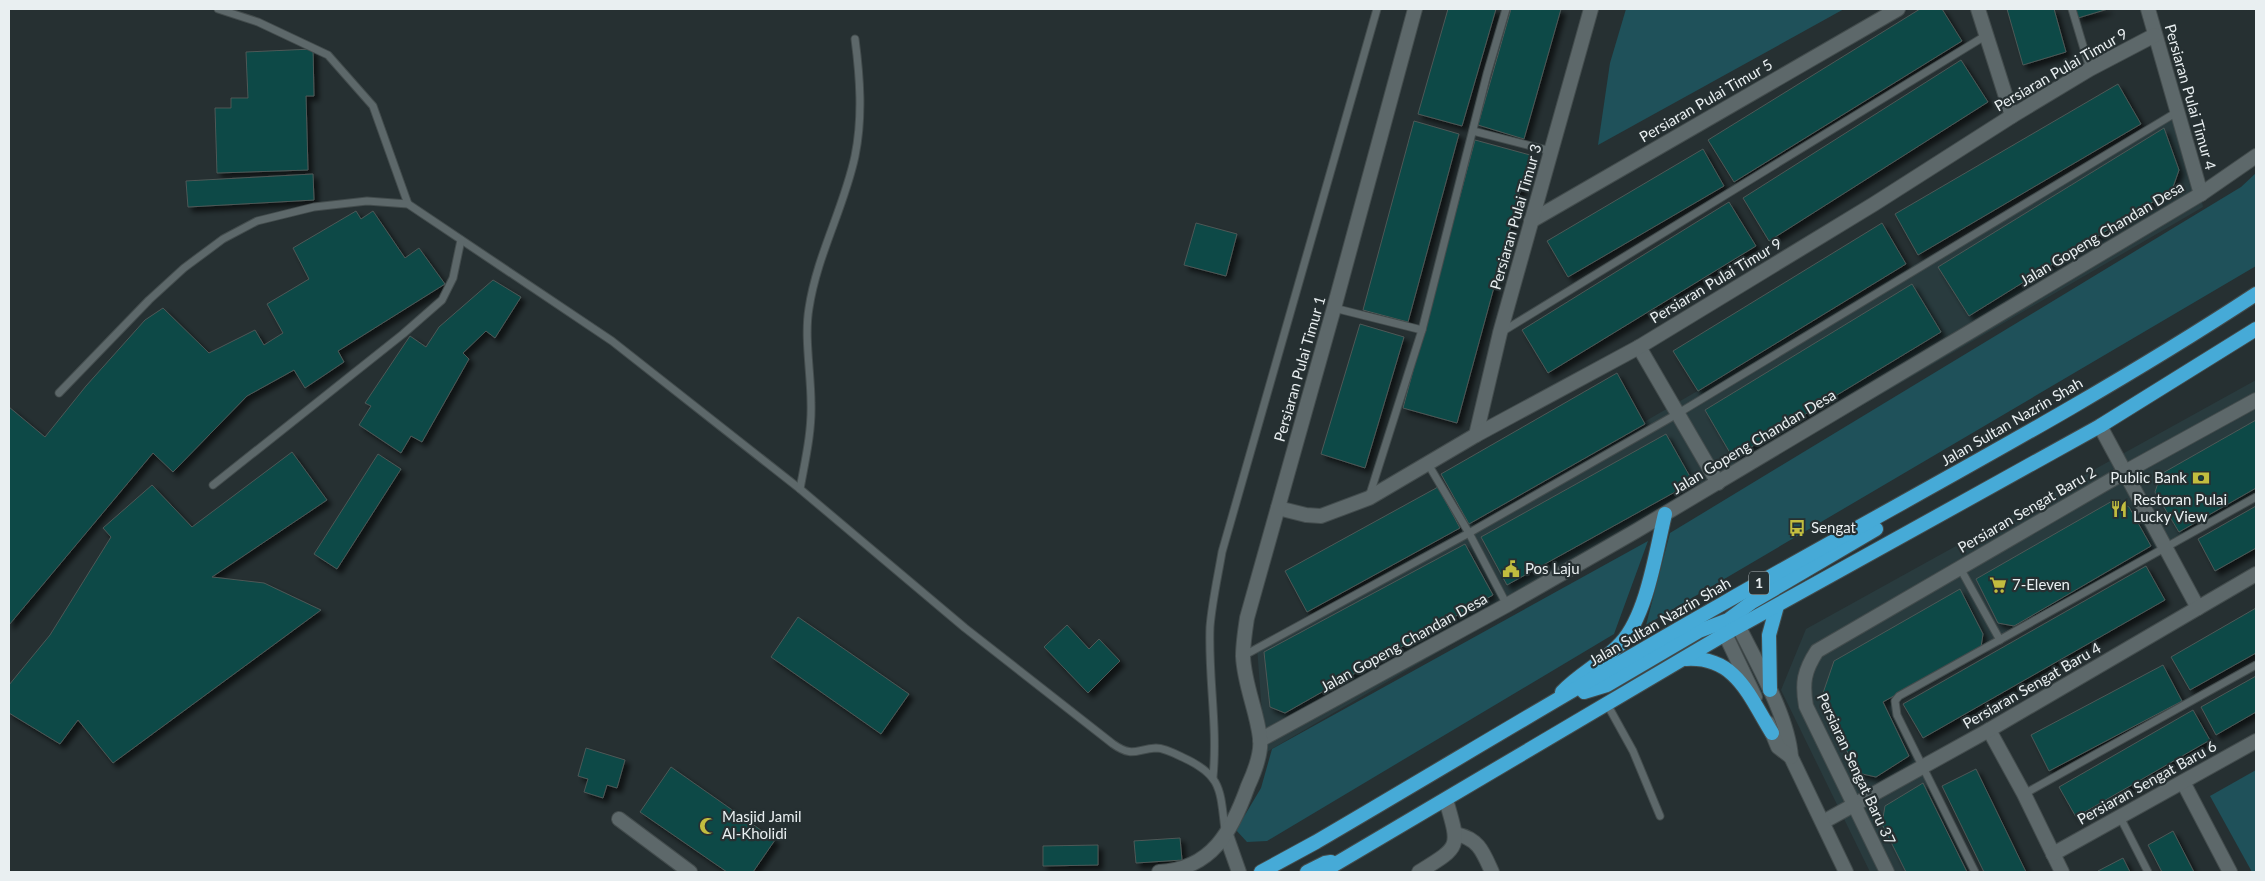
<svg xmlns="http://www.w3.org/2000/svg" width="2265" height="881" font-family="Lato,sans-serif">
  <defs>
    <filter id="shadow"><feDropShadow dx="4.5" dy="4.5" stdDeviation="2.5" flood-color="#0009"/></filter>
  </defs>
  <rect width="100%" height="100%" fill="#263032"/>
  <g fill="#293b3e">
    <path d="M2184 108 2203 207 1265 753 1257 647Z"/>
    <path d="M2256 380V494L1891 703 1974 872H1870L1781 690 1806 629Z"/>
  </g>
  <g fill="#1f515a">
    <path d="M1626 9H1844L1598 145 1610 63Z"/>
    <path d="M2256 173V266L1646 625 1670 533 2241 187Z"/>
    <path d="M1648 541 1614 634 1267 841 1247 842 1236 830 1261 788 1272 749Z"/>
    <path d="M2256 770V872H2252L2210 796Z"/>
  </g>
  <g fill="#084a47" stroke="#4e5857" filter="url(#shadow)">
    <path d="M1448 9H1496L1462 126 1418 114Z"/>
    <path d="M1511 9H1561L1524 139 1478 125Z"/>
    <path d="M1920 9H1942L1962 41 1734 182 1708 140Z"/>
    <path d="M2007 9H2054L2066 52 2023 65Z"/>
    <path d="M2075 9H2108L2078 18Z"/>
    <path d="M313 49 314 96H306L308 170 217 173 215 108H231V98H248L246 52Z"/>
    <path d="M1961 60 1988 102 1769 241 1743 198Z"/>
    <path d="M2118 84 2141 124 1918 255 1895 214Z"/>
    <path d="M1414 121 1459 134 1408 322 1363 310Z"/>
    <path d="M2164 128 2179 170 2172 190 1969 316 1938 267Z"/>
    <path d="M1475 140 1530 155 1457 423 1403 408Z"/>
    <path d="M1703 149 1724 186 1568 277 1547 241Z"/>
    <path d="M313 174 314 200 188 207 186 181Z"/>
    <path d="M1729 202 1756 246 1548 373 1522 330Z"/>
    <path d="M356 211 361 219 373 211 405 258 419 248 445 284 338 351 344 362 305 388 294 370 247 396 173 472 153 453 9 625V407L45 437 86 386 145 320 163 308 209 353 255 330 264 345 283 333 267 304 309 279 293 248Z"/>
    <path d="M1196 223 1237 234 1226 276 1184 265Z"/>
    <path d="M1882 223 1906 264 1698 391 1673 351Z"/>
    <path d="M493 280 521 297 495 338 486 331 463 353 469 359 422 442 411 436 401 453 359 425 371 406 365 403 410 336 426 347 439 327Z"/>
    <path d="M1912 284 1941 332 1733 458 1705 410Z"/>
    <path d="M1360 324 1404 337 1365 468 1321 454Z"/>
    <path d="M1617 373 1645 424 1469 524 1441 474Z"/>
    <path d="M2256 420V488L2179 532 2155 492 2161 474Z"/>
    <path d="M1666 434 1693 482 1507 585 1481 537Z"/>
    <path d="M292 452 327 500 212 577 264 583 321 610 113 763 78 720 60 744 9 713V685L50 635 111 537 103 528 152 485 192 527Z"/>
    <path d="M378 454 401 469 337 569 314 554Z"/>
    <path d="M1438 487 1460 528 1307 612 1285 571Z"/>
    <path d="M2114 500 2129 507 2151 546 2014 626 1998 623 1976 579Z"/>
    <path d="M2256 506V548L2215 571 2198 539Z"/>
    <path d="M1465 544 1493 595 1285 713 1270 707 1264 652Z"/>
    <path d="M2146 566 2165 600 1923 738 1903 704Z"/>
    <path d="M1960 589 1983 634 1981 647 1883 702 1909 756 1876 777 1858 773 1821 699 1834 661Z"/>
    <path d="M2256 608V653L2190 690 2171 657Z"/>
    <path d="M798 617 909 694 881 734 771 657Z"/>
    <path d="M1067 625 1089 649 1099 639 1120 661 1088 693 1044 647Z"/>
    <path d="M2163 665 2182 701 2049 771 2031 735Z"/>
    <path d="M2256 676V712L2216 735 2201 707Z"/>
    <path d="M2193 710 2210 740 2076 817 2059 787Z"/>
    <path d="M586 748 625 760 617 788 607 785 603 798 584 792 588 779 578 776Z"/>
    <path d="M671 767 775 840 753 872H727L640 812Z"/>
    <path d="M1976 769 2026 872H1984L1942 786Z"/>
    <path d="M1923 783 1967 872H1906L1882 824 1885 806Z"/>
    <path d="M2173 831 2194 872H2162L2148 845Z"/>
    <path d="M1180 838 1182 860 1136 863 1134 841Z"/>
    <path d="M1098 845V865L1043 866V846Z"/>
    <path d="M2123 858 2130 872H2099L2098 871Z"/>
  </g>
  <g fill="none" stroke-linecap="round" stroke-linejoin="round">
    <g stroke="#434c4d" stroke-width="9">
      <g id="service">
        <path d="M218 9 258 22 328 55 373 106 408 204"/>
        <path d="M2072 9 2090 69"/>
        <path d="M1473 131 1551 151"/>
        <path d="M1334 308 1422 330"/>
        <path d="M1500 333 1985 36"/>
        <path d="M59 393 149 300 184 268 223 239 257 221 314 207 367 201 408 204 612 341 800 489 965 628 1113 744C1133 758 1136 749 1156 748 1164 748 1174 753 1182 757 1222 775 1220 789 1225 830"/>
        <path d="M1428 464 1469 533 1507 605"/>
        <path d="M213 485 403 334 442 300 453 278 461 240"/>
        <path d="M800 489C805 461 812 432 811 403 811 373 804 337 809 308 817 255 844 208 855 156 863 117 860 77 855 39"/>
        <path d="M1369 497 1422 330 1487 74 1506 9"/>
        <path d="M1960 568 2000 640"/>
        <path d="M1243 656 1469 533 1677 414 2177 112"/>
        <path d="M1607 704 1633 751 1660 816"/>
        <path d="M1213 777C1218 725 1208 678 1210 627 1212 602 1218 576 1222 552L1377 9"/>
        <path d="M2024 794 2256 665"/>
        <path d="M2120 817 2148 872"/>
        <path d="M1975 872 1897 715 1895 701 1899 696 2256 497"/>
      </g>
    </g>
    <g stroke="#434c4d" stroke-width="16">
      <g id="minor">
        <path d="M1978 9 2012 116"/>
        <path d="M2148 9 2201 194"/>
        <path d="M1531 221 1898 9"/>
        <path d="M1639 347 1718 483"/>
        <path d="M2100 426 2198 608"/>
        <path d="M1476 435 1500 333 1591 9"/>
        <path d="M1278 508 1306 515 1321 516 1369 498 1476 435 1639 347 1874 204 2012 116 2090 69 2155 35"/>
        <path d="M1989 730 2024 794 2062 872"/>
        <path d="M1260 740 1507 605 1636 531 2201 194 2256 156"/>
        <path d="M2183 782 2230 872"/>
        <path d="M619 819 690 872"/>
        <path d="M1823 822 1989 730 2256 574"/>
        <path d="M1456 834C1479 839 1483 852 1492 872"/>
        <path d="M1226 835 1239 872"/>
        <path d="M2053 854 2256 741"/>
        <path d="M1159 872C1212 869 1232 831 1248 786 1254 773 1262 753 1260 738 1257 711 1244 684 1243 656 1243 644 1245 631 1247 618L1334 308 1415 9"/>
        <path d="M1419 872C1461 846 1460 848 1446 800"/>
        <path d="M1887 872 1806 706C1802 683 1804 671 1817 651L2125 472 2256 400"/>
      </g>
    </g>
    <g stroke="#434c4d" stroke-width="16">
      <g id="tertiary">
        <path d="M1739 627C1757 664 1788 716 1791 757L1846 872"/>
        <path d="M1725 634 1755 697"/>
        <path d="M1768 723 1778 747 1791 757"/>
      </g>
    </g>
    <g stroke="#434c4d" stroke-width="16">
      <g id="trunk">
        <path d="M1686 659C1736 656 1749 696 1772 733"/>
        <path d="M1770 690 1769 635 1777 606"/>
        <path d="M1562 692C1580 673 1604 662 1621 643 1647 615 1656 551 1665 514"/>
        <path d="M1584 692 1607 685 1699 631 1728 620 1752 602 1876 529"/>
        <path d="M1261 872 1316 842C1451 763 1586 681 1722 604 1900 502 2084 407 2256 294"/>
        <path d="M1307 872 1325 863 1331 862"/>
        <path d="M1322 872 1725 634 2100 426 2256 329"/>
      </g>
    </g>
    <use href="#service" stroke="#5d686a" stroke-width="7"/>
    <use href="#minor" stroke="#5d686a" stroke-width="14"/>
    <use href="#tertiary" stroke="#5d686a" stroke-width="14"/>
    <use href="#trunk" stroke="#46aad7" stroke-width="14"/>
  </g>
  <defs>
    <g id="bank-bare" transform="scale(1.35)"><path d="M-6-4H6V4H-6ZM0-2.3a2.3 2.3 0 1 0 0 4.6a2.3 2.3 0 1 0 0-4.6Z" fill="#c2bd3f" stroke="#263032" stroke-width="2.5" paint-order="stroke"/></g>
    <g id="restaurant-bare" transform="scale(1.35)"><path d="M-5-6h1v4h1v-4h1v4h1v-4h1v5L-1.5 .5V6h-2V.5L-5-1ZM5-6V6H3V1.5H1.5Q1.5-4 5-6Z" fill="#c2bd3f" stroke="#263032" stroke-width="2.5" paint-order="stroke"/></g>
    <g id="bus-bare" transform="scale(1.35)"><path d="M-5-6H5V4H4V6H2V4H-2V6H-4V4H-5ZM-3.5-4V0h7V-4ZM-3.5 1.2v1.5H-2V1.2ZM2 1.2v1.5H3.5V1.2Z" fill="#c2bd3f" stroke="#263032" stroke-width="2.5" paint-order="stroke"/></g>
    <g id="civic-bare" transform="scale(1.35)"><path d="M-.6-6.5H3V-4.5H.6V-3L4-1V1h2V6H-6V1h2V-1L-.6-3ZM-1.2 2.5V6h2.4V2.5Z" fill="#c2bd3f" stroke="#263032" stroke-width="2.5" paint-order="stroke"/></g>
    <g id="supermarket-bare" transform="scale(1.35)"><path d="M-6-5.5h2.5l.6 2H6L4.5 2H-2.5L-4.4-4H-6ZM-1.5 3.2a1.3 1.3 0 1 0 .1 0ZM3 3.2a1.3 1.3 0 1 0 .1 0Z" fill="#c2bd3f" stroke="#263032" stroke-width="2.5" paint-order="stroke"/></g>
    <g id="mosque-bare" transform="scale(1.35)"><path d="M3.5-4.9A6 6 0 1 0 3.5 4.9A5 5 0 1 1 3.5-4.9Z" fill="#c2bd3f" stroke="#263032" stroke-width="2.5" paint-order="stroke"/></g>
  </defs>
  <g fill-rule="evenodd">
    <use href="#bank-bare" x="2201" y="478"/>
    <use href="#restaurant-bare" x="2119" y="509"/>
    <use href="#bus-bare" x="1797" y="528"/>
    <use href="#civic-bare" x="1511" y="569"/>
    <use href="#supermarket-bare" x="1998" y="585"/>
    <use href="#mosque-bare" x="708" y="826"/>
  </g>
  <g text-anchor="middle" stroke-width="4.5" stroke-linejoin="round" paint-order="stroke">
    <rect fill="#263032" stroke="#aeb6b8" stroke-width="1" x="1749" y="571.5" width="20" height="23" rx="4"/>
    <g font-size="14" font-weight="bold" fill="#e9eff1">
      <text x="1759" y="588">1</text>
    </g>
    <g font-size="15" fill="#e9eff1" stroke="#263032">
      <text transform="translate(2061 70) rotate(-30)" y="5">Persiaran Pulai Timur 9</text>
      <text transform="translate(2190 97) rotate(74)" y="5">Persiaran Pulai Timur 4</text>
      <text transform="translate(1706 101) rotate(-30)" y="5">Persiaran Pulai Timur 5</text>
      <text transform="translate(1516 217) rotate(-74)" y="5">Persiaran Pulai Timur 3</text>
      <text transform="translate(2102 234) rotate(-31)" y="5">Jalan Gopeng Chandan Desa</text>
      <text transform="translate(1716 281) rotate(-31)" y="5">Persiaran Pulai Timur 9</text>
      <text transform="translate(1300 369) rotate(-74)" y="5">Persiaran Pulai Timur 1</text>
      <text transform="translate(2012 422) rotate(-30)" y="5">Jalan Sultan Nazrin Shah</text>
      <text transform="translate(1754 442) rotate(-31)" y="5">Jalan Gopeng Chandan Desa</text>
      <text transform="translate(2027 510) rotate(-30)" y="5">Persiaran Sengat Baru 2</text>
      <text transform="translate(1660 622) rotate(-30)" y="5">Jalan Sultan Nazrin Shah</text>
      <text transform="translate(1404 643) rotate(-29)" y="5">Jalan Gopeng Chandan Desa</text>
      <text transform="translate(2032 686) rotate(-30)" y="5">Persiaran Sengat Baru 4</text>
      <text transform="translate(1856 769) rotate(65)" y="5">Persiaran Sengat Baru 37</text>
      <text transform="translate(2147 783) rotate(-29)" y="5">Persiaran Sengat Baru 6</text>
    </g>
    <g font-size="15" fill="#e9eff1" stroke="#263032" text-anchor="start">
      <text x="2187" y="483" text-anchor="end">Public Bank</text>
      <text x="2133" y="505">Restoran Pulai<tspan x="2133" dy="17">Lucky View</tspan></text>
      <text x="1811" y="533">Sengat</text>
      <text x="1525" y="574">Pos Laju</text>
      <text x="2012" y="590">7-Eleven</text>
      <text x="722" y="822">Masjid Jamil<tspan x="722" dy="17">Al-Kholidi</tspan></text>
    </g>
  </g>
  <rect width="2265" height="881" fill="none" stroke="#e9eff1" stroke-width="20"/>
</svg>
